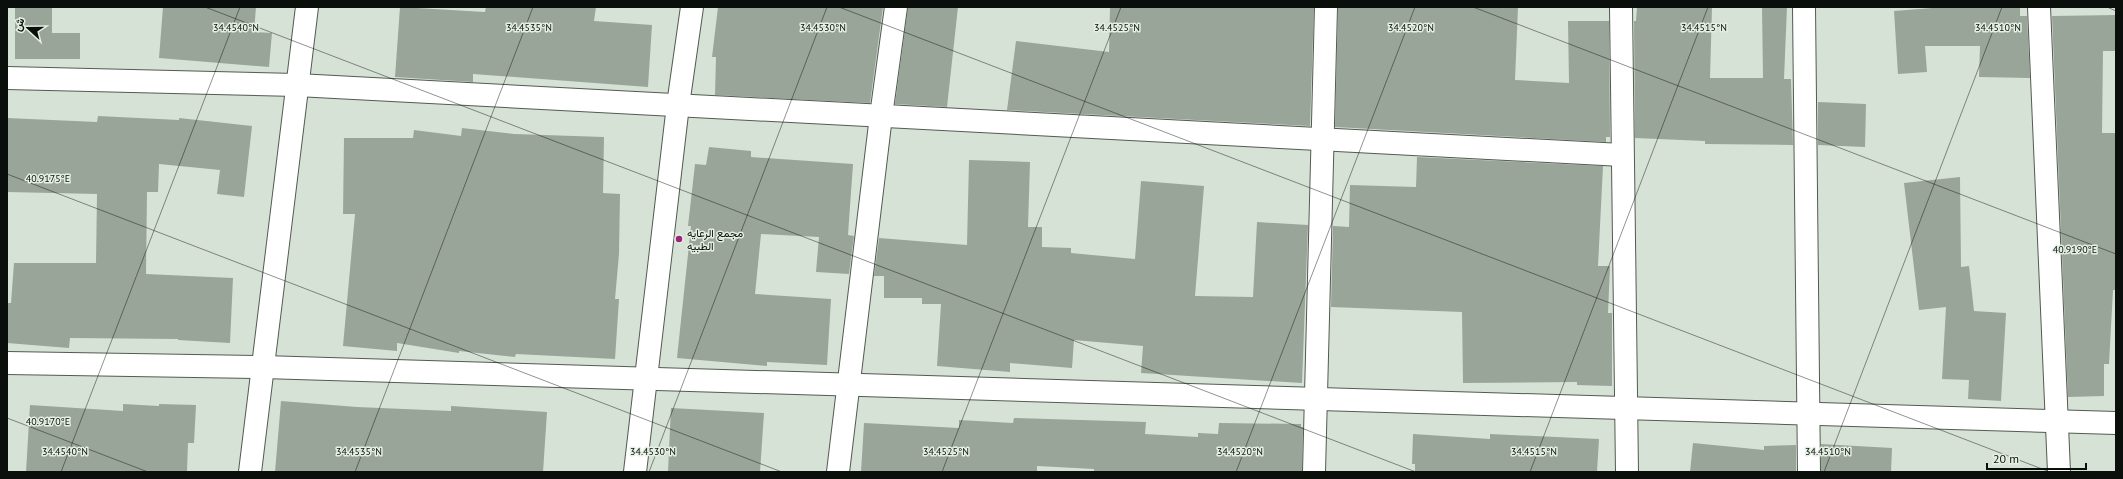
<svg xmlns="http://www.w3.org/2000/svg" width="2123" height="479" font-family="'PT Sans',Vazirmatn,sans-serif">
  <rect width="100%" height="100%" fill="#d7e2d6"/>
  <g fill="#9aa599">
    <path d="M15 7H52V33H80V59H15Z"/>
    <path d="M163 7H256L254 32 272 33 269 67 159 58Z"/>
    <path d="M400 7 485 12 486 7H596L594 21 652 25 648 87 473 74V82L395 77Z"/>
    <path d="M718 7H883L870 103 715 95 716 57H712Z"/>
    <path d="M908 7H958L947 107 895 104Z"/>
    <path d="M1110 7H1314L1310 126 1007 110 1016 41 1109 52Z"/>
    <path d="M1338 7H1518L1515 80 1569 83 1568 21H1609L1610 137H1606V142L1335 127Z"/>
    <path d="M1637 7H1712L1710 78H1763L1762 7H1787L1784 79H1791L1793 145 1705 144V141L1635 138 1634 21H1636Z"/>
    <path d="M1945 7H2020V16H2027L2030 78 1979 77 1980 46H1925L1927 72 1898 74 1894 11Z"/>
    <path d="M2116 15V51H2103L2102 133H2116V290H2113L2109 364H2104V396L2068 397 2052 16Z"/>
    <path d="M1818 102 1866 104 1865 147 1818 145Z"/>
    <path d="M98 116 179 120V118L252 126 244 197 217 194 220 170 159 164 158 192H147L146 274 233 278 230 343 178 340V339L70 338 69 348 7 343V303H11L14 263H96L97 194 7 192V118L97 122Z"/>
    <path d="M462 128 514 134 604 137 603 193 620 194 619 254 615 299H619L615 359 516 354 515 357 459 351V353L397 343V351L343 346 355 214H343L344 138H413L414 130 461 136Z"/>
    <path d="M709 147 751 151V157L853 164 848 235 854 236 849 274 816 272 819 237 761 234 755 294 831 299 827 365 767 362V366L677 358 691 226H688L695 164 706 165Z"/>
    <path d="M1417 157 1603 166 1598 266H1610L1608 313H1612V386L1577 385V382L1463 383 1462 312 1331 307 1333 226 1349 227 1350 185 1416 187Z"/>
    <path d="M969 160 1030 162 1028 227H1042V247L1071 248V253L1135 259 1141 181 1204 186 1195 296 1253 297 1257 222 1308 225 1302 383 1141 373 1143 346 1074 340 1072 368 1010 363V372L937 366 941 304H922V298H884V276H874L879 238 967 245Z"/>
    <path d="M1960 177 1961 267 1969 266 1974 311 2006 313 2001 401 1968 399 1969 380 1942 379 1946 307 1919 310 1904 183Z"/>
    <path d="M281 401 357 407 451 411V406L547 412 543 472H275Z"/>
    <path d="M123 404 159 406V404L196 405 194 443H188L187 472H26L30 405 123 411Z"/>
    <path d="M671 408 764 413 760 472 668 471Z"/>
    <path d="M1014 418 1146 422 1145 434 1198 437V433L1218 434 1219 423 1301 424V427H1303L1302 472H1094V469L1037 466V472H861L864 423 959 428V420L1013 423Z"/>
    <path d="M1413 434 1490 439V434L1599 439 1597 472H1415V464H1412Z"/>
    <path d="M1693 443 1764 450V446L1796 445V472H1690Z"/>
    <path d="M1821 444 1892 448 1891 472H1821Z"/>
  </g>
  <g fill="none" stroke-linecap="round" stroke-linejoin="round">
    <g stroke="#525b51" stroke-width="24">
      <g id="minor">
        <path d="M1621 7 1627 472"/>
        <path d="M1804 7 1809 472"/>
        <path d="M2039 7 2059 472"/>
        <path d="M7 78 297 85 1622 155"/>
        <path d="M7 363 263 367 2116 423"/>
        <path d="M250 472 307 7"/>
        <path d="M635 472 678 105 692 7"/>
        <path d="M838 472 881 116 896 7"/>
        <path d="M1314 472 1326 7"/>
      </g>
    </g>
    <use href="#minor" stroke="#fff" stroke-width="22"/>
  </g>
  <path fill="none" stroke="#0b0f0b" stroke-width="1" stroke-opacity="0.45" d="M205 7 1416 472M839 7 2050 472M1473 7 2116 254M2107 7 2116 11M7 174 782 472M7 418 148 472M61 472 240 7M355 472 533 7M649 472 827 7M942 472 1121 7M1236 472 1415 7M1530 472 1708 7M1824 472 2002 7"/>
  <circle fill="#9e247a" stroke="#e4f0e3" stroke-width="1.5" cx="679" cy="239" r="4"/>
  <g text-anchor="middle" stroke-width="3" stroke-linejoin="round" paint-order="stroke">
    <g font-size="11" fill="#0b0f0b" stroke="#e4f0e3" text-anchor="start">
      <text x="687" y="237">مجمع الرعايه<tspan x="687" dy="13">الطبيه</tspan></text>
    </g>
  </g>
  <g font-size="10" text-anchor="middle" fill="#0b0f0b" stroke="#e4f0e3" stroke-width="3" stroke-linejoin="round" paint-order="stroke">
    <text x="236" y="31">34.4540°N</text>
    <text x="529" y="31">34.4535°N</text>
    <text x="823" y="31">34.4530°N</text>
    <text x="1117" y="31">34.4525°N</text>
    <text x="1411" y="31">34.4520°N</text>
    <text x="1704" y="31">34.4515°N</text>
    <text x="1998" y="31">34.4510°N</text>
    <text x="48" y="182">40.9175°E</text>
    <text x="2075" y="253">40.9190°E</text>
    <text x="48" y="425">40.9170°E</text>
    <text x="65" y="455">34.4540°N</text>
    <text x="359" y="455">34.4535°N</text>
    <text x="653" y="455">34.4530°N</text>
    <text x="946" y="455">34.4525°N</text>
    <text x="1240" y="455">34.4520°N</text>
    <text x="1534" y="455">34.4515°N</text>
    <text x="1828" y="455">34.4510°N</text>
  </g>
  <rect width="2123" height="479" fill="none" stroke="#0b0f0b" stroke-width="16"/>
  <g transform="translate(28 28) rotate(291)" stroke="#e4f0e3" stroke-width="3" paint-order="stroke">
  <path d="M0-3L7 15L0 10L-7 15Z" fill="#0b0f0b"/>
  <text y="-6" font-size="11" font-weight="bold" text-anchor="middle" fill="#0b0f0b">ش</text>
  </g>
  <path d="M1987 463v6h99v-6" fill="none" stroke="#0b0f0b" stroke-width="2"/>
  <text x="1993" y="463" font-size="12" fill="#0b0f0b" stroke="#e4f0e3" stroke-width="3" paint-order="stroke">20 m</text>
</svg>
